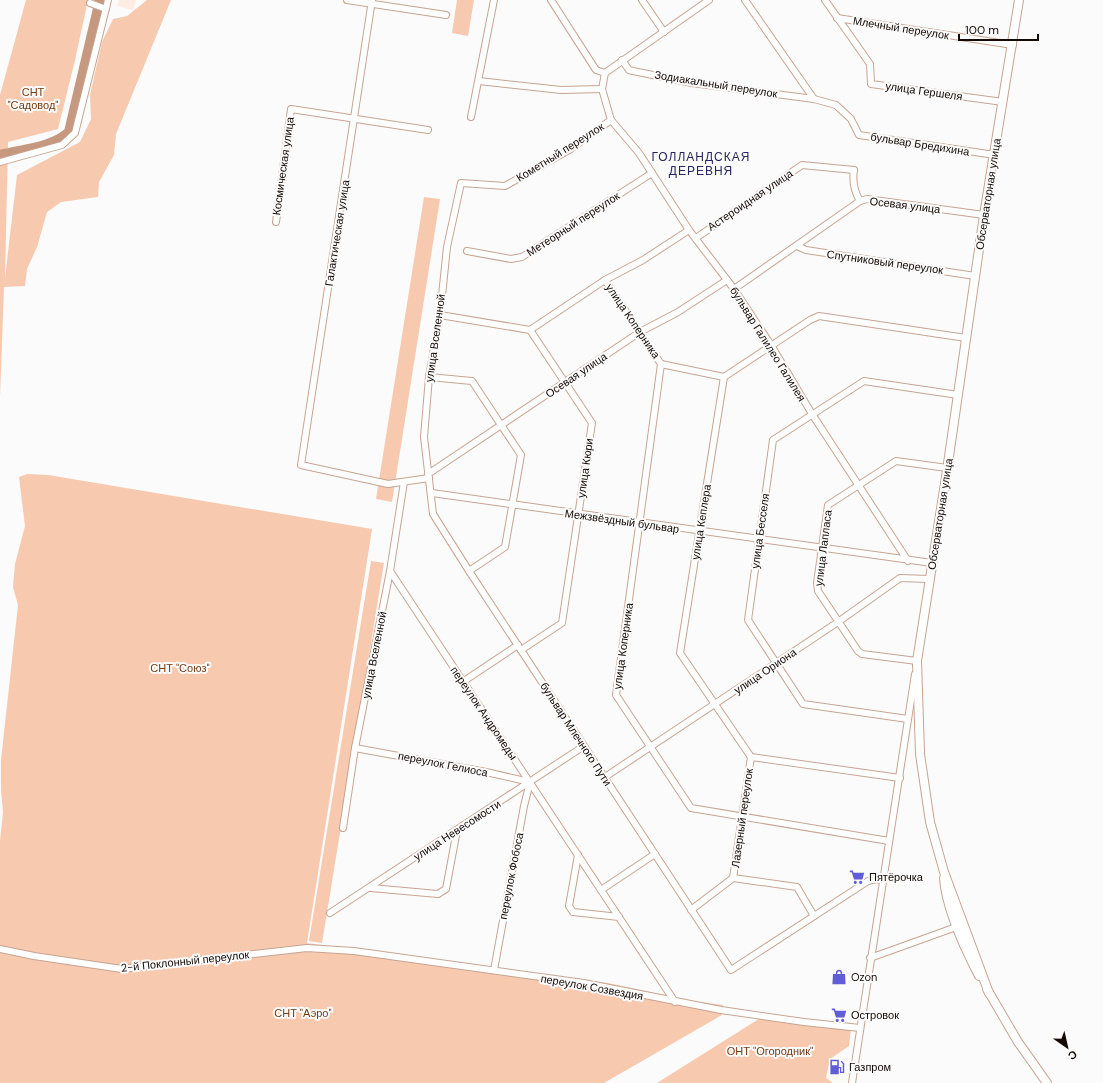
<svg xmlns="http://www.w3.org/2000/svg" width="1103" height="1083" font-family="'DM Sans',sans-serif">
  <rect width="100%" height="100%" fill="#fbfbfb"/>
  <path fill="#ffede3" d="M119 0H136L133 10 117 6Z"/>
  <g fill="#f7c9af">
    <path d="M26 0H88L75 60 58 129 8 142 5 278 17 175 80 142 91 119 90 95 102 42 113 19 127 16 147 0H171L116 134 114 155 99 182 98 197 61 202 47 212 37 247 27 269 25 286 4 287 0 397V95Z"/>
    <path d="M457 0H474L468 36 452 33Z"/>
    <path d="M424 197 440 199 392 502 376 499Z"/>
    <path d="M27 474 48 475 372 529 307 943 608 983 693 1001 723 1005 722 1015 604 1083H0V840L3 812 1 790V760L18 605 13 587 15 564 25 526 19 477Z"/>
    <path d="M371 561 384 563 322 943 309 941Z"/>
    <path d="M762 1017 851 1029 849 1046 830 1059 826 1078 833 1083H657Z"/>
  </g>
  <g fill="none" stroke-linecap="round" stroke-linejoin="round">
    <path stroke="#c5987f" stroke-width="10" d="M0 155C22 149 52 148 69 132L100 0"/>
    <g stroke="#c7a491" stroke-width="8">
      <g id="street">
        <path d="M347 0 446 15"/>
        <path d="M372 0 301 465 388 484 429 478"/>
        <path d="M551 0 596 70 605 73"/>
        <path d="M642 0 664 32"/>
        <path d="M709 0 605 73 602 89 611 120 639 153 689 230 734 289 771 345 812 414 908 561"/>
        <path d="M745 0 814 99"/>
        <path d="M825 0 870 64 871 84 1003 102"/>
        <path d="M90 3 106 9"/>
        <path d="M837 18 1013 45"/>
        <path d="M622 60 629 70 633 71 692 83 814 99 836 105 851 119 859 135 995 155"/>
        <path d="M479 81 561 90 602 89"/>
        <path d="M471 117 494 0"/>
        <path d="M611 120 569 150 505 186 461 183 447 247 440 315 429 377 424 437 433 514 469 571 731 970 868 881 876 879 883 880"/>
        <path d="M0 162 62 145 75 133 108 0"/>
        <path d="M276 222 291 109 428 130"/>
        <path d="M696 238 802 165 854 170C852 182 854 191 860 201"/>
        <path d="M797 246 806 250 975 276"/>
        <path d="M467 251 511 259 522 257 652 173"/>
        <path d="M605 280 661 364 616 695 691 808 889 841"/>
        <path d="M734 289 860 201 867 199 984 215"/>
        <path d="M440 315 530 330 605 280 643 260 689 230"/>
        <path d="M661 364 724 377"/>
        <path d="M429 377 472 381 521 455 505 547 469 571"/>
        <path d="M428 474 640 332 678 312 727 280"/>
        <path d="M432 493 932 563"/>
        <path d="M390 571 675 1002"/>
        <path d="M521 650 562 623 592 423 530 330"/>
        <path d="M916 665 917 661 862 654 858 651 818 591 817 583 828 505 896 461 947 468"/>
        <path d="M464 681 518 645"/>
        <path d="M908 719 803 704 748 620 773 440 864 381 958 395"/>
        <path d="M355 748 486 772 530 782 524 806 494 970"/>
        <path d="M605 777 838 622 900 578 929 579"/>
        <path d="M900 778 751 757 680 653 724 377 810 320 819 316 966 338"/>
        <path d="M343 828 355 748 390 571 404 482"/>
        <path d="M578 855 569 906 573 912 619 917"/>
        <path d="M733 878 751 757"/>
        <path d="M371 888 438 894 446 889 457 830"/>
        <path d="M601 890 655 854"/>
        <path d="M691 910 733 878 797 887 814 916"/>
        <path d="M330 913 584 746"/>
        <path d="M0 949 34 956 122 969 307 948 354 951 584 983 721 1010 804 1022 860 1028"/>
        <path d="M870 958 959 926"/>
        <path d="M852 1083 915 674"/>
      </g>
    </g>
    <g stroke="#c7a491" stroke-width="10">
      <g id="secondary">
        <path d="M944 878C946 909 965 949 979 976"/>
        <path d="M987 989 1018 1042 1047 1083"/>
        <path d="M989 993 944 872 930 822 920 754 917 661 946 477 984 215 1019 0"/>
      </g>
    </g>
    <use href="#street" stroke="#fff" stroke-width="6"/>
    <use href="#secondary" stroke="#fff" stroke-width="8"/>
  </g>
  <defs>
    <g id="supermarket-bare" transform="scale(1.2)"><path d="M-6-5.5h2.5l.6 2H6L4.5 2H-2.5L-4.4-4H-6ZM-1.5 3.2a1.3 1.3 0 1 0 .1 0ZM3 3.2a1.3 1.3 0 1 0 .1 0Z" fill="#615dd6" stroke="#fbfbfb" stroke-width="2.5" paint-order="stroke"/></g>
    <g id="shop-bare" transform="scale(1.2)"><path d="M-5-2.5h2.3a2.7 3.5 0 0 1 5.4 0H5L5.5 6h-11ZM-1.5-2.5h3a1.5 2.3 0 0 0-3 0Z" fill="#615dd6" stroke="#fbfbfb" stroke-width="2.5" paint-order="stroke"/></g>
    <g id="fuel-bare" transform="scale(1.2)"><path d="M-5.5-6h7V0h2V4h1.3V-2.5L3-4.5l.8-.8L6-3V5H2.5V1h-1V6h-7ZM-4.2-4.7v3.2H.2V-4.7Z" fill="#615dd6" stroke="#fbfbfb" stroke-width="2.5" paint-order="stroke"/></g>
  </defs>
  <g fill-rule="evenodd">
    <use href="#supermarket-bare" x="857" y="877"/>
    <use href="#shop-bare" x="839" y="977"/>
    <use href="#supermarket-bare" x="839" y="1015"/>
    <use href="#fuel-bare" x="837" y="1067"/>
  </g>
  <g text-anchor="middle" stroke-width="4" stroke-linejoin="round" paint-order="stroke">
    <g font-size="11" fill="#140904" stroke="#fbfbfb">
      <text transform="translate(901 28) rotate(9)" y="4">Млечный переулок</text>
      <text transform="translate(716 84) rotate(9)" y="4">Зодиакальный переулок</text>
      <text transform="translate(924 91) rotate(8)" y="4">улица Гершеля</text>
      <text transform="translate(920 144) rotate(9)" y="4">бульвар Бредихина</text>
      <text transform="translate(560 152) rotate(-32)" y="4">Кометный переулок</text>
      <text transform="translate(283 166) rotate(-82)" y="4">Космическая улица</text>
      <text transform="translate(988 194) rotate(-81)" y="4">Обсерваторная улица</text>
      <text transform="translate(750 200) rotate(-34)" y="4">Астероидная улица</text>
      <text transform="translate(905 205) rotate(7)" y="4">Осевая улица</text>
      <text transform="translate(573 224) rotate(-33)" y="4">Метеорный переулок</text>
      <text transform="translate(337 233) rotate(-81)" y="4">Галактическая улица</text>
      <text transform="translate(885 262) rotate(8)" y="4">Спутниковый переулок</text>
      <text transform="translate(633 321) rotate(56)" y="4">улица Коперника</text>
      <text transform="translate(435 338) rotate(-82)" y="4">улица Вселенной</text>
      <text transform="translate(768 344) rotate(58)" y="4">бульвар Галилео Галилея</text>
      <text transform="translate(576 375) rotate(-34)" y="4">Осевая улица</text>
      <text transform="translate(585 468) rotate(-82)" y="4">улица Кюри</text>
      <text transform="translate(940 514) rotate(-81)" y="4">Обсерваторная улица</text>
      <text transform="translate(622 521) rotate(8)" y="4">Межзвёздный бульвар</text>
      <text transform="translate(701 522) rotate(-81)" y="4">улица Кеплера</text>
      <text transform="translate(760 531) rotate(-82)" y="4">улица Бесселя</text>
      <text transform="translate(823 548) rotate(-83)" y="4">улица Лапласа</text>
      <text transform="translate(623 646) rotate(-82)" y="4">улица Коперника</text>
      <text transform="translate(374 655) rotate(-79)" y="4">улица Вселенной</text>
      <text transform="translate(765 671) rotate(-34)" y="4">улица Ориона</text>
      <text transform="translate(484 713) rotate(56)" y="4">переулок Андромеды</text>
      <text transform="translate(576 734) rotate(57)" y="4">бульвар Млечного Пути</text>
      <text transform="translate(443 764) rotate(11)" y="4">переулок Гелиоса</text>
      <text transform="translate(742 818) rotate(-82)" y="4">Лазерный переулок</text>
      <text transform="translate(457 830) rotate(-33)" y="4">улица Невесомости</text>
      <text transform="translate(511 876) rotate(-79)" y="4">переулок Фобоса</text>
      <text transform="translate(185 961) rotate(-6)" y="4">2-й Поклонный переулок</text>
      <text transform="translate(592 987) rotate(10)" y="4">переулок Созвездия</text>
    </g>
    <g font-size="11" fill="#743b13" stroke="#fbfbfb">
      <text x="33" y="96">СНТ<tspan x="33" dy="13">"Садовод"</tspan></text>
      <text x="180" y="672">СНТ "Союз"</text>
      <text x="303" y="1017">СНТ "Аэро"</text>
      <text x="770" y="1055">ОНТ "Огородник"</text>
    </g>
    <g font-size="11" fill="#140904" stroke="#fbfbfb" text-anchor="start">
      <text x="869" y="881">Пятёрочка</text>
      <text x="851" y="981">Ozon</text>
      <text x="851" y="1019">Островок</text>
      <text x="849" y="1071">Газпром</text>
    </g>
    <g font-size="12" letter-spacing="1" fill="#27265f" stroke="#fbfbfb">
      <text x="701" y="161">ГОЛЛАНДСКАЯ<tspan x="701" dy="14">ДЕРЕВНЯ</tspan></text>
    </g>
  </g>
  <g transform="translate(1067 1047) rotate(146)" stroke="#fbfbfb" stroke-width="3" paint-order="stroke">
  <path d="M0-3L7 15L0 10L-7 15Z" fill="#140904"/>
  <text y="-6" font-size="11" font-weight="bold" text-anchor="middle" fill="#140904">С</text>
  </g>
  <path d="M959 34v6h79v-6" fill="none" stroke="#140904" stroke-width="2"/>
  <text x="965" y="34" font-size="12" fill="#140904" stroke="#fbfbfb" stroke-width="3" paint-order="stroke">100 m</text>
</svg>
